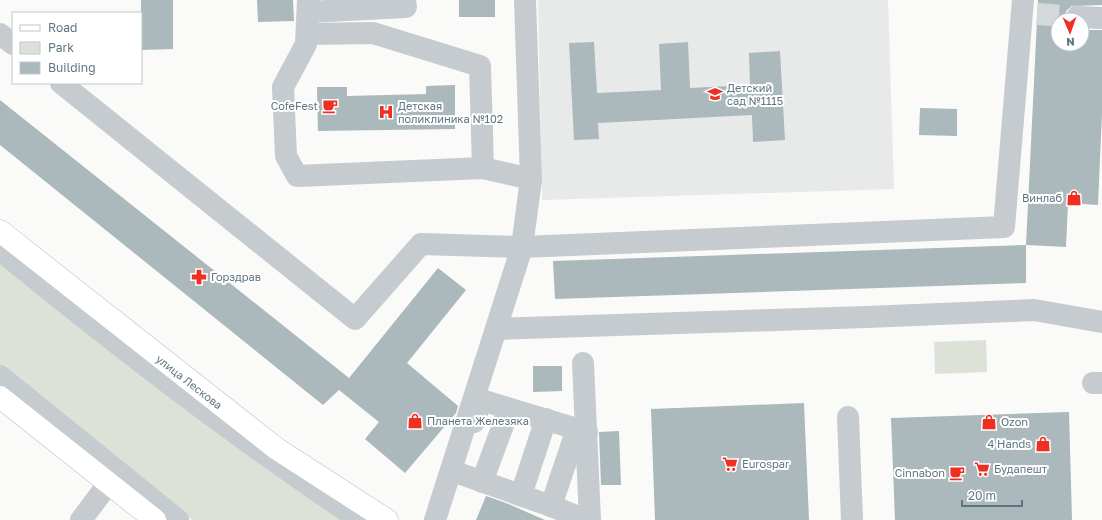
<svg xmlns="http://www.w3.org/2000/svg" width="1102" height="520" font-family="'Golos Text',sans-serif">
  <rect width="100%" height="100%" fill="#fafaf8"/>
  <path fill="#e8eae9" d="M538 0H888L894 189 542 200Z"/>
  <g fill="#dde2d8">
    <path d="M0 257 351 520H192L169 504 0 370Z"/>
    <path d="M986 340 987 372 935 374 934 342Z"/>
  </g>
  <g fill="#abb8bc">
    <path d="M141 0H173V49L141 50Z"/>
    <path d="M257 0H293L294 21 258 22Z"/>
    <rect x="459" y="0" width="36" height="17"/>
    <path d="M1038 0H1102V5L1072 6 1066 11 1065 20H1058V44H1082V30H1102V113L1098 205 1068 203 1066 247 1026 245Z"/>
    <path d="M594 42 597 93 661 90 659 44 688 42 690 88 750 85 749 53 780 51 785 140 753 142 752 115 598 123 599 139 574 140 569 43Z"/>
    <path d="M455 85V129L318 131 317 87H347V96L426 94V86Z"/>
    <path d="M0 100 349 378 438 268 466 290 407 363 458 406 456 413 405 473 365 439 379 422 339 390 323 405 0 145Z"/>
    <path d="M920 108 957 109V136L919 135Z"/>
    <path d="M1026 245V283L555 299 553 261Z"/>
    <path d="M533 366H562V391L533 392Z"/>
    <path d="M804 403 809 520H655L651 409Z"/>
    <path d="M1069 412 1072 520H895L891 418Z"/>
    <path d="M619 431 621 485H601L599 432Z"/>
    <path d="M486 496 506 503 545 520H476Z"/>
  </g>
  <g fill="none" stroke-linecap="round" stroke-linejoin="round">
    <path stroke="#d3d9da" stroke-width="22" stroke-dasharray="22 11" stroke-linecap="butt" d="M1037 14 1077 17"/>
    <g stroke="#b8bfc2" stroke-width="23">
      <g id="major">
        <path d="M0 231 277 449 387 520"/>
        <path d="M0 397 155 520"/>
      </g>
    </g>
    <g stroke="#c5cbce" stroke-width="22">
      <path d="M308 0 306 44 283 87 286 156 297 176 483 168 531 179 522 247 435 520"/>
      <path d="M525 0 531 179"/>
      <path d="M308 12 406 7 405 0"/>
      <path d="M1077 17 1102 18"/>
      <path d="M0 34 13 44"/>
      <path d="M307 34 373 33 480 66 483 168"/>
      <path d="M61 83 355 319 421 244 522 247 1004 227 1023 0"/>
      <path d="M0 250C116 345 235 437 360 520"/>
      <path d="M496 329 866 317 1034 310 1102 322"/>
      <path d="M583 363 590 520"/>
      <path d="M0 376 178 520"/>
      <path d="M1093 383H1102"/>
      <path d="M848 417 852 520"/>
      <path d="M474 422 481 400 587 432"/>
      <path d="M458 473 551 506 586 520"/>
      <path d="M482 482 509 409"/>
      <path d="M521 495 546 419"/>
      <path d="M551 506 577 429"/>
      <path d="M81 520 108 484"/>
    </g>
    <use href="#major" stroke="#fff" stroke-width="22"/>
  </g>
  <defs>
    <g id="school-bare" transform="scale(1.2)"><path d="M0-5L7-2L0 1L-7-2ZM-4 1L0 2.5L4 1V4Q0 6-4 4Z" fill="#ef2f22" stroke="#fff" stroke-width="2.5" paint-order="stroke"/></g>
    <g id="cafe-bare" transform="scale(1.2)"><path d="M-5.5-4.5H6V0H3Q3 3.5 0 3.5H-2.5Q-5.5 3.5-5.5 0ZM3-3.2v2h1.7v-2ZM-6 4.5H4V6H-6Z" fill="#ef2f22" stroke="#fff" stroke-width="2.5" paint-order="stroke"/></g>
    <g id="hospital-bare" transform="scale(1.2)"><path d="M-5-5h3v3.5h4V-5h3V5h-3V1.5h-4V5h-3Z" fill="#ef2f22" stroke="#fff" stroke-width="2.5" paint-order="stroke"/></g>
    <g id="shop-bare" transform="scale(1.2)"><path d="M-5-2.5h2.3a2.7 3.5 0 0 1 5.4 0H5L5.5 6h-11ZM-1.5-2.5h3a1.5 2.3 0 0 0-3 0Z" fill="#ef2f22" stroke="#fff" stroke-width="2.5" paint-order="stroke"/></g>
    <g id="pharmacy-bare" transform="scale(1.2)"><path d="M-2-6h4v4h4v4h-4v4h-4v-4h-4v-4h4Z" fill="#ef2f22" stroke="#fff" stroke-width="2.5" paint-order="stroke"/></g>
    <g id="supermarket-bare" transform="scale(1.2)"><path d="M-6-5.5h2.5l.6 2H6L4.5 2H-2.5L-4.4-4H-6ZM-1.5 3.2a1.3 1.3 0 1 0 .1 0ZM3 3.2a1.3 1.3 0 1 0 .1 0Z" fill="#ef2f22" stroke="#fff" stroke-width="2.5" paint-order="stroke"/></g>
  </defs>
  <g fill-rule="evenodd">
    <use href="#school-bare" x="715" y="94"/>
    <use href="#cafe-bare" x="330" y="106"/>
    <use href="#hospital-bare" x="386" y="112"/>
    <use href="#shop-bare" x="1074" y="198"/>
    <use href="#pharmacy-bare" x="199" y="277"/>
    <use href="#shop-bare" x="415" y="421"/>
    <use href="#shop-bare" x="989" y="422"/>
    <use href="#shop-bare" x="1043" y="444"/>
    <use href="#supermarket-bare" x="730" y="464"/>
    <use href="#supermarket-bare" x="982" y="469"/>
    <use href="#cafe-bare" x="957" y="473"/>
  </g>
  <g text-anchor="middle" stroke-width="4" stroke-linejoin="round" paint-order="stroke">
    <g font-size="11" fill="#5e767f" stroke="#fff" text-anchor="start">
      <text x="727" y="92">Детский<tspan x="727" dy="13">сад №1115</tspan></text>
      <text x="318" y="110" text-anchor="end">CofeFest</text>
      <text x="398" y="110">Детская<tspan x="398" dy="13">поликлиника №102</tspan></text>
      <text x="1062" y="202" text-anchor="end">Винлаб</text>
      <text x="211" y="281">Горздрав</text>
      <text x="427" y="425">Планета Железяка</text>
      <text x="1001" y="426">Ozon</text>
      <text x="1031" y="448" text-anchor="end">4 Hands</text>
      <text x="742" y="468">Eurospar</text>
      <text x="994" y="473">Будапешт</text>
      <text x="945" y="477" text-anchor="end">Cinnabon</text>
    </g>
    <g font-size="11" fill="#5e767f" stroke="#fff">
      <text transform="translate(189 382) rotate(38)" y="4">улица Лескова</text>
    </g>
  </g>
  <rect x="12" y="12" width="130" height="72" fill="#ffffff" stroke="#bfc8cc"/>
  <rect x="20" y="25" width="20" height="6" fill="#ffffff" stroke="#bfc8cc"/>
  <text x="48" y="32" font-size="12" fill="#5e767f">Road</text>
  <rect x="20" y="42" width="20" height="12" fill="#dde2d8" stroke="#bfc8cc"/>
  <text x="48" y="52" font-size="12" fill="#5e767f">Park</text>
  <rect x="20" y="62" width="20" height="12" fill="#abb8bc" stroke="#bfc8cc"/>
  <text x="48" y="72" font-size="12" fill="#5e767f">Building</text>
  <g transform="translate(1070 32) rotate(178)"><circle r="19" fill="#ffffff" stroke="#bfc8cc"/>
  <path d="M0-3L7 15L0 10L-7 15Z" fill="#ef2f22"/>
  <text y="-6" font-size="11" font-weight="bold" text-anchor="middle" fill="#5e767f">N</text>
  </g>
  <path d="M962 500v6h60v-6" fill="none" stroke="#5e767f" stroke-width="2"/>
  <text x="968" y="500" font-size="12" fill="#5e767f" stroke="#ffffff" stroke-width="3" paint-order="stroke">20 m</text>
</svg>
